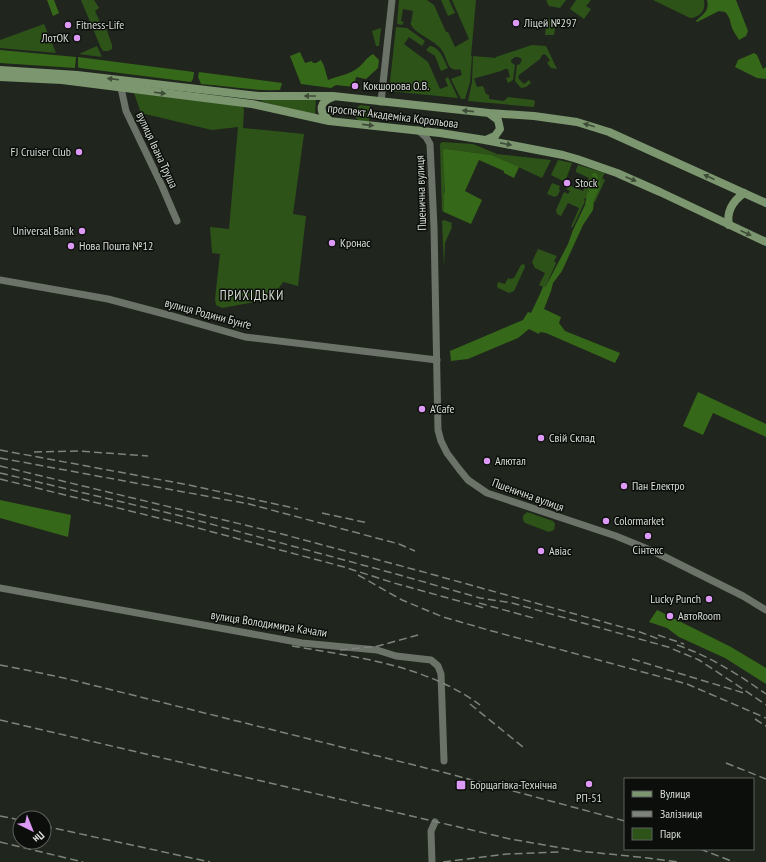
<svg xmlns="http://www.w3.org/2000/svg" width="766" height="862" font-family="'PT Sans Narrow',sans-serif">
  <rect width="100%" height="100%" fill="#20261d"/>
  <g fill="#2d5319">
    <path d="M81 0H94L99 8 95 11 101 24 105 25 112 45V49L108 51H103L101 48Z"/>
    <path d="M399 0H427L434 5 446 32H448L455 47 469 39 452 0H476L471 56H472L470 82 465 99H461L451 79 462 75 460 69C446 73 448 57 441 49 433 40 421 36 413 28L410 23H411L413 11 403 9 401 21 404 22 402 25 397 24Z"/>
    <path d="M441 0H449L455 13 448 16Z"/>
    <path d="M546 0H566L560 8 549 6Z"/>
    <path d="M576 0H591L586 6 591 9 584 19 570 9Z"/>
    <path d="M653 0H704C706 11 700 17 690 18Z"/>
    <path d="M547 19 556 20 554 35H545Z"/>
    <path d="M44 24 56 53 0 48V40Z"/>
    <path d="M396 27 407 28 425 41 422 46 409 37 404 44 428 62 440 89 448 86 445 79 448 77 458 98 389 91Z"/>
    <path d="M381 28 379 46H376L372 31Z"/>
    <path d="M532 45 546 46 557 69 551 68 547 63 550 60 545 54 542 55 540 59 519 75 518 78 524 84 529 80 531 83 526 87 521 88 515 81 517 65 520 64 522 59 518 57H515L511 60V62L515 65 513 80 508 83 506 78 510 77 508 69H505L501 71 476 78 474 79 477 87 483 86 486 94 489 95V99L504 101 508 97 533 100 535 101 534 107 468 101 472 82 473 56 496 58V57Z"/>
    <path d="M97 46 102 57 79 54Z"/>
    <path d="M430 46C440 47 444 60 448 68L441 71 435 56 426 50Z"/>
    <path d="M134 93 241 106 244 108 243 128 304 134 293 214 306 216 298 286 283 282 277 291 266 300 222 308 216 305 215 299 220 254 212 253 210 227 229 229 238 127 212 130 141 113Z"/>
    <path d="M316 99 315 115 260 101 262 100Z"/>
    <path d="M360 105 370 106 369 122 358 120 356 118 357 108Z"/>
    <path d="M442 142 473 144 497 154 551 160 542 178 492 155 446 149 444 212 442 211 440 144Z"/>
    <path d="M558 160 572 163 565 182 551 175Z"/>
    <path d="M578 165 605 173 602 178 605 180 595 202 585 198 584 200 585 201 573 227H571L579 208 568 203 561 216 557 214 556 210 564 192 568 194 570 191 566 189 568 185 583 191 589 178 576 172V170Z"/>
    <path d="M552 183 560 186 559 189 560 190 558 195 555 197 547 194Z"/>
    <path d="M444 220 452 223 451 226 452 227 445 243 444 267 442 221Z"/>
    <path d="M538 249 557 256 554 261 556 263 546 286 543 287 539 285 545 273 535 268 532 262Z"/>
    <path d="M524 264 525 267 514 291 509 293 498 288 497 286 498 282 505 284 508 278 510 279 514 278 521 265Z"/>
    <path d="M527 512 553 521 555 524 554 530 549 532 525 523 523 520V516Z"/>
  </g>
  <g fill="#366819">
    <path d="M47 0H54L59 13 53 16Z"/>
    <path d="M707 0H736L748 31 746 36 739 40C737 36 733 31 732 28 730 21 730 17 725 12L719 11 697 22 696 21C703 14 710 11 707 0Z"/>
    <path d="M0 50 76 57 75 68 0 63Z"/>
    <path d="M300 52 305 63 312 61 313 63H316L321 60 324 66 328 80C338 76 351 74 359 67 364 63 366 58 373 54L379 60 378 68 366 79 356 77 354 87 336 85 331 88 301 84 290 56Z"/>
    <path d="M754 53 757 55 763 69 766 67V79L757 78 735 67 738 60Z"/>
    <path d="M78 57 194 72 193 79 191 82 80 68 78 67Z"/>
    <path d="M199 72 282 83 280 90C253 91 227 86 201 84L198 77Z"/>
    <path d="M446 149 492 155 519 167 514 178 504 173V171L479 160 465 191 482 200 471 224 444 212V194L445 192 443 150Z"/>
    <path d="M594 173 597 174 598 179 600 181 599 189 594 200 593 210 583 225 562 271 553 283 551 291 544 309 561 317 559 323 565 331 620 353 615 363 546 333 540 332 539 334 529 329 518 338 468 359 451 361 450 351 523 320 528 312 531 313 540 294 543 287 546 286 568 244 573 230 585 205 587 194 589 191 588 187 593 180 592 174Z"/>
    <path d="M698 392 766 424V437L713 413 703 435 683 426Z"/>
    <path d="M0 500 71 515 68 537 0 518Z"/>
    <path d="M657 610 731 647 766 668V684L725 658 679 637 667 628 649 622Z"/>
  </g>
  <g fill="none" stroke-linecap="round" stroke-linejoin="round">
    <g stroke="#6b7368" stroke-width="7">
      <path d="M121 88 126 111 162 186 177 221"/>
      <path d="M381 102 392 0"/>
      <path d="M418 130 426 137 430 144 434 227 438 430 441 441 447 453 459 469 468 480 487 493 616 536 655 552 743 596 766 610"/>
      <path d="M0 280 108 299 172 316 245 337 437 360"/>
      <path d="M0 588 302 643 377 650 396 656 431 660 438 666 441 674 444 761"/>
      <path d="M432 862 431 831 435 822"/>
    </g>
    <g stroke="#7c9770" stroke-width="8">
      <path d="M0 70 77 75 259 96H333L489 113 534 116 577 122 609 132 766 203"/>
      <path d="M0 77 62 80 252 104 329 121 440 133 485 140 563 155 577 159 617 173 660 192 766 242"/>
      <path d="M329 120C318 111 319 102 333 97"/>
      <path d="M486 140 495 136 500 129 498 120 490 114"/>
      <path d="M729 225C726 211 733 201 744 193"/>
    </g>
    <g stroke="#7e847c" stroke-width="1.5" stroke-dasharray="8 4" stroke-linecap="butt">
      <path d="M0 450 189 485 298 509"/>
      <path d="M34 452 78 451 148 456"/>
      <path d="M0 458 249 504 399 544 415 551"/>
      <path d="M0 466 278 533 420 571 640 632 661 640"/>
      <path d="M0 473 181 516 396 574 480 598 512 603 668 647 699 660 743 689 766 705"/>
      <path d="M0 479 179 523 344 567 394 583 484 608"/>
      <path d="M322 513 368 523"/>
      <path d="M358 575 402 600 443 617 492 631 687 684 766 718"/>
      <path d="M479 603 537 619"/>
      <path d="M658 635 684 644"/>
      <path d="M677 645C709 656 738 674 766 694"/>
      <path d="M292 646C356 657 426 665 480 705"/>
      <path d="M340 650 378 646 418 635"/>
      <path d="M632 659 744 693"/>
      <path d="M0 665 31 671 64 678 446 773 625 821"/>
      <path d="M470 704 523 747"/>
      <path d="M755 719 766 726"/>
      <path d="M0 720 510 839 579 851 648 858 678 862"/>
      <path d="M726 763 766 779"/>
      <path d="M0 816 20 820"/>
      <path d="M44 826 210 862"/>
      <path d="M0 842 83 862"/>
      <path d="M700 849 734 862"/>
      <path d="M443 862 507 854 560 852"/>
    </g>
  </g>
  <defs><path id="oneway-solid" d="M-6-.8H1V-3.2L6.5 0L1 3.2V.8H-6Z"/></defs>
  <g fill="#3e4c38">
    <use href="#oneway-solid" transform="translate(113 79) rotate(-173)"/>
    <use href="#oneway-solid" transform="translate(160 93) rotate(7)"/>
    <use href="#oneway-solid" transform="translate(310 96) rotate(180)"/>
    <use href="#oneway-solid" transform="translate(468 111) rotate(-174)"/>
    <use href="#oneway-solid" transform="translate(368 125) rotate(6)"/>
    <use href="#oneway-solid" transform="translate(589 125) rotate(-164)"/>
    <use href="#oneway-solid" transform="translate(506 144) rotate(11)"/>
    <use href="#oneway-solid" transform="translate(709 177) rotate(-156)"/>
    <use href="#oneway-solid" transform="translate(631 179) rotate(23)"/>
    <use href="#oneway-solid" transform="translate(746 233) rotate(25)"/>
  </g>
  <g fill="#dc99f5" stroke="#0b0e0a" stroke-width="1.5">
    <circle cx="516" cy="23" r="4"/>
    <circle cx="68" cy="25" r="4"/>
    <circle cx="77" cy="38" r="4"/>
    <circle cx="355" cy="86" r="4"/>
    <circle cx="79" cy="152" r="4"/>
    <circle cx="567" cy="183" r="4"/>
    <circle cx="82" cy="231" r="4"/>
    <circle cx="332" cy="243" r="4"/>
    <circle cx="71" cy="246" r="4"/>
    <circle cx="422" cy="409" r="4"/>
    <circle cx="541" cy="438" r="4"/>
    <circle cx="487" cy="461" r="4"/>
    <circle cx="624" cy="486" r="4"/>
    <circle cx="606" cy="521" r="4"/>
    <circle cx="648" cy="536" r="4"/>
    <circle cx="541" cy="551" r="4"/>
    <circle cx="709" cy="599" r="4"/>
    <circle cx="670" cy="616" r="4"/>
    <circle cx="589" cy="784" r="4"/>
    <rect x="456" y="780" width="10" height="10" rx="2"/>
  </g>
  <g text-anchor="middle" stroke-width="3" stroke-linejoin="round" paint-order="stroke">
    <g font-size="12" fill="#d7dcd6" stroke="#0b0e0a" text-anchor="start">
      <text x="524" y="27">Ліцей №297</text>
      <text x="76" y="29">Fitness-Life</text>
      <text x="69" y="42" text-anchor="end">ЛотОК</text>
      <text x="363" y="90">Кокшорова О.В.</text>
      <text x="71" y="156" text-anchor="end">FJ Cruiser Club</text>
      <text x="575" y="187">Stock</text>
      <text x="74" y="235" text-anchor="end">Universal Bank</text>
      <text x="340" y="247">Кронас</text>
      <text x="79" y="250">Нова Пошта №12</text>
      <text x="430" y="413">A’Cafe</text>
      <text x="549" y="442">Свій Склад</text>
      <text x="495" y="465">Алютал</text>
      <text x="632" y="490">Пан Електро</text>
      <text x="614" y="525">Colormarket</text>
      <text x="648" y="554" text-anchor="middle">Сінтекс</text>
      <text x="549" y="555">Авіас</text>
      <text x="701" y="603" text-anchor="end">Lucky Punch</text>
      <text x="678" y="620">АвтоRoom</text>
      <text x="470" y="789">Борщагівка-Технічна</text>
      <text x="589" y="802" text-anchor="middle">РП-51</text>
    </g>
    <g font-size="12" fill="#d7dcd6" stroke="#0b0e0a">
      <text transform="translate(393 116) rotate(7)" y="4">проспект Академіка Корольова</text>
      <text transform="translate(157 150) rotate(65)" y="4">вулиця Івана Труша</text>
      <text transform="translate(421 193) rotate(-92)" y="4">Пшенична вулиця</text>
      <text transform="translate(208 314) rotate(15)" y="4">вулиця Родини Бунґе</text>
      <text transform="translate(528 495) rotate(20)" y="4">Пшенична вулиця</text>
      <text transform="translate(269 624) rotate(9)" y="4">вулиця Володимира Качали</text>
    </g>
    <g font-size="13" letter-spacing="1" fill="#d6dfd2" stroke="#0b0e0a">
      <text x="252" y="300">ПРИХІДЬКИ</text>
    </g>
  </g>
  <rect x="624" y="778" width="130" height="72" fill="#0b0e0a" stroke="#5d605c"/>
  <rect x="632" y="791" width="20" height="6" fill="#7c9770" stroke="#5d605c"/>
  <text x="660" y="798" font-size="12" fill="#d7dcd6">Вулиця</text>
  <rect x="632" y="811" width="20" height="6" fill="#7e847c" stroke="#5d605c"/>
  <text x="660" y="818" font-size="12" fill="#d7dcd6">Залізниця</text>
  <rect x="632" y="828" width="20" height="12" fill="#2d5319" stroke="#5d605c"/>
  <text x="660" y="838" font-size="12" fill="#d7dcd6">Парк</text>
  <g transform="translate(32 830) rotate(137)"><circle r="19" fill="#0b0e0a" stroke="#5d605c"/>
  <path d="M0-3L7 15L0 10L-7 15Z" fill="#dc99f5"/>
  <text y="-6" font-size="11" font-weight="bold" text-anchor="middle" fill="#d7dcd6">Пн</text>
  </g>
</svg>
